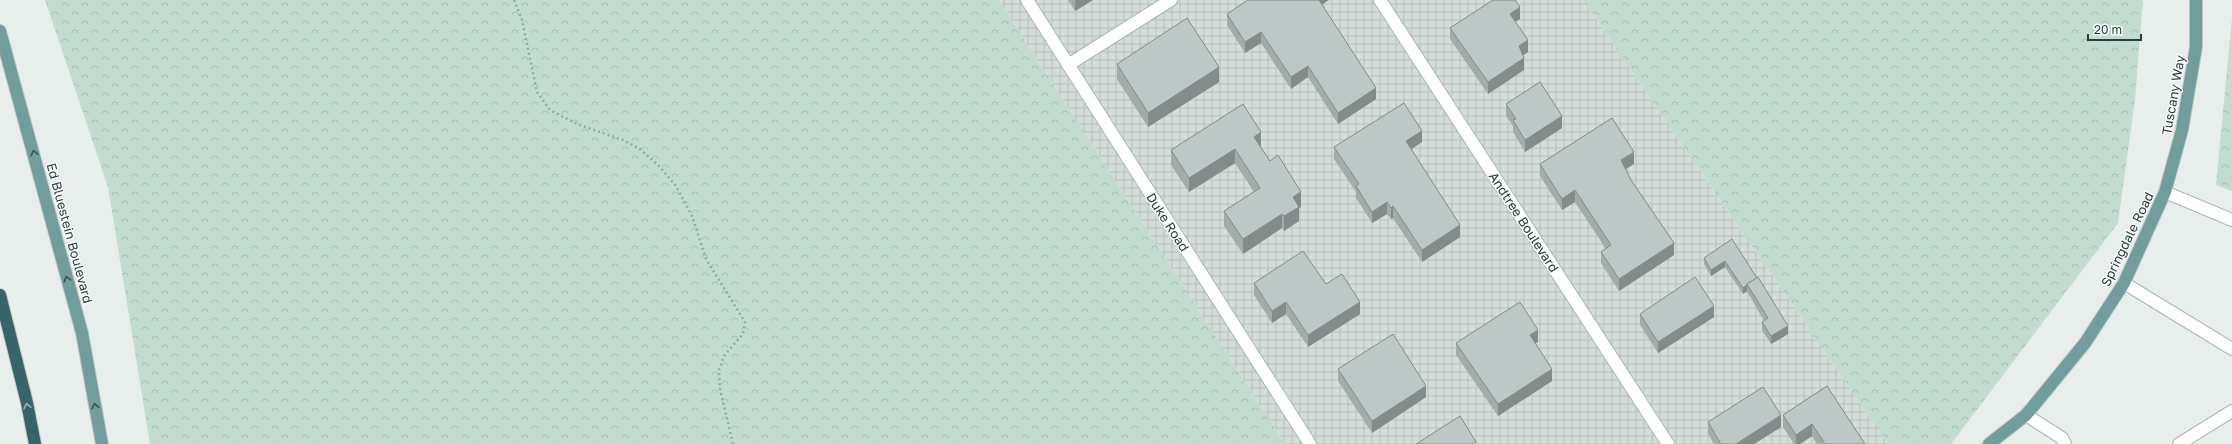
<svg xmlns="http://www.w3.org/2000/svg" width="2232" height="444" font-family="'Golos Text',sans-serif">
  <defs>
    <pattern id="industrial-grid" width="8" height="8" patternUnits="userSpaceOnUse"><rect width="8" height="8" fill="#d5dddb"/><path d="M0 4h8M4 0v8" fill="none" stroke="#b7bfbd"/></pattern>
    <pattern id="forest-crowns" width="20" height="18" patternUnits="userSpaceOnUse"><rect width="20" height="18" fill="#c3dccf"/><path d="M2 6a3 3 0 1 1 6 0M12 15a3 3 0 1 1 6 0" fill="none" stroke="#a8beb3"/></pattern>
  </defs>
  <rect width="100%" height="100%" fill="#e7eeec"/>
  <path fill="url(#industrial-grid)" d="M999 0H1583L1888 444H1285Z"/>
  <g fill="url(#forest-crowns)">
    <path d="M45 0H999L1285 444H150L108 187Z"/>
    <path d="M1583 0H2143L2135 99 2118 223 1951 444H1888Z"/>
    <path d="M2232 18V191L2216 185Z"/>
  </g>
  <g fill="none" stroke-linecap="round" stroke-linejoin="round">
    <g stroke="#aab6b4" stroke-width="14">
      <g id="minor">
        <path d="M1027 0 1310 444"/>
        <path d="M1380 0 1668 444"/>
        <path d="M1068 65 1171 0"/>
        <path d="M2165 192 2232 220"/>
        <path d="M2124 283 2232 349"/>
        <path d="M2026 415 2062 438 2065 444"/>
        <path d="M2179 444 2232 411"/>
      </g>
    </g>
    <g stroke="#c3c9c9" stroke-width="14">
      <g id="major">
        <path d="M0 31 82 333 102 444"/>
        <path d="M1989 444 2026 415 2085 343 2124 283 2165 192 2182 130 2196 47V0"/>
      </g>
    </g>
    <g stroke="#c3c9c9" stroke-width="14">
      <path id="highway" d="M0 295 27 403 35 444"/>
    </g>
    <path stroke="#8badaa" stroke-width="2.5" stroke-dasharray="2 3" stroke-linecap="butt" d="M514 0 522 20 537 92 550 110 577 124 623 140 640 149 659 166 676 186 692 216 706 259 745 322 743 334 724 356 719 370 720 389 733 444"/>
    <use href="#minor" stroke="#fff" stroke-width="12"/>
    <use href="#major" stroke="#719d9c" stroke-width="12"/>
    <use href="#highway" stroke="#376567" stroke-width="12"/>
  </g>
  <g fill="#a2acaa">
    <path d="M1068 0H1093L1075 11Z"/>
    <path d="M1322 4 1376 99 1338 124 1308 77 1291 89 1261 43 1245 53 1227 25V14Z"/>
    <path d="M1520 19 1515 22 1528 52 1523 55 1524 70 1488 94 1450 39V28Z"/>
    <path d="M1117 64 1219 82 1148 127 1117 79Z"/>
    <path d="M1506 104 1562 128 1525 152 1513 132V126L1506 116Z"/>
    <path d="M1422 142 1411 149 1460 237 1422 262 1393 218 1391 219 1387 214 1372 223 1356 198V192L1334 159V147Z"/>
    <path d="M1261 147 1301 207 1299 208V221L1284 231 1282 228 1243 254 1224 226V211L1254 192 1235 163 1189 192 1171 165V150Z"/>
    <path d="M1540 164H1634L1626 169 1631 180 1674 255 1619 291 1601 263V252L1606 249 1575 202 1562 210 1540 176Z"/>
    <path d="M1732 239 1788 334 1771 344 1762 330V322L1764 321 1747 291 1743 294 1725 267 1711 276 1704 264V258Z"/>
    <path d="M1254 283 1326 284 1360 314 1308 347 1286 314 1272 323 1254 295Z"/>
    <path d="M1640 314 1714 317 1658 353 1640 325Z"/>
    <path d="M1538 342 1536 343 1552 381 1498 416 1456 355V343Z"/>
    <path d="M1338 369 1426 397 1372 433 1338 381Z"/>
    <path d="M1827 386 1865 444H1817L1812 436 1800 444H1794L1783 427V415Z"/>
    <path d="M1708 422 1781 427 1754 444H1714L1708 434Z"/>
  </g>
  <g fill="#848c8b">
    <path d="M1075 0H1093L1075 11Z"/>
    <path d="M1317 0H1329L1317 8Z"/>
    <path d="M1520 7V19L1510 25V14Z"/>
    <path d="M1261 32V43L1245 53V42Z"/>
    <path d="M1528 40V52L1519 58V46Z"/>
    <path d="M1524 58V70L1488 94V82Z"/>
    <path d="M1308 66V77L1291 89V77Z"/>
    <path d="M1219 67V82L1148 127V113Z"/>
    <path d="M1376 88V99L1338 124V113Z"/>
    <path d="M1562 116V128L1525 152V140Z"/>
    <path d="M1422 131V142L1406 153V141Z"/>
    <path d="M1261 132V147L1254 151V137Z"/>
    <path d="M1235 149V163L1189 192V178Z"/>
    <path d="M1634 152V164L1621 172V160Z"/>
    <path d="M1575 190V202L1562 210V199Z"/>
    <path d="M1301 192V207L1299 208V221L1284 231V216L1293 197Z"/>
    <path d="M1387 202V214L1372 223V212Z"/>
    <path d="M1393 206V218L1391 219V208Z"/>
    <path d="M1282 214V228L1243 254V239Z"/>
    <path d="M1460 225V237L1422 262V250Z"/>
    <path d="M1674 243V255L1619 291V279Z"/>
    <path d="M1725 261V267L1711 276V270Z"/>
    <path d="M1747 285V291L1743 294V288Z"/>
    <path d="M1286 302V314L1272 323V311Z"/>
    <path d="M1360 302V314L1308 347V335Z"/>
    <path d="M1714 306V317L1658 353V342Z"/>
    <path d="M1788 326V334L1771 344V336Z"/>
    <path d="M1538 330V342L1530 347V335Z"/>
    <path d="M1552 369V381L1498 416V404Z"/>
    <path d="M1426 386V397L1372 433V421Z"/>
    <path d="M1781 415V427L1754 444H1736Z"/>
    <path d="M1812 424V436L1800 444H1796V435Z"/>
  </g>
  <g fill="#bcc8c6" stroke="#848c8b">
    <path d="M1248 0H1319L1376 88 1338 113 1308 66 1291 77 1261 32 1245 42 1227 14Z"/>
    <path d="M1493 0H1515L1520 7 1510 14 1528 40 1519 46 1524 58 1488 82 1450 28Z"/>
    <path d="M1187 18 1219 67 1148 113 1117 64Z"/>
    <path d="M1540 82 1562 116 1525 140 1513 120 1516 119 1506 104Z"/>
    <path d="M1404 103 1422 131 1406 141 1460 225 1422 250 1393 206 1391 208 1387 202 1372 212 1356 186 1359 184 1334 147Z"/>
    <path d="M1243 104 1261 132 1254 137 1270 161 1278 155 1301 192 1293 197 1299 207 1284 216 1282 214 1243 239 1224 211 1260 188 1235 149 1189 178 1171 150Z"/>
    <path d="M1612 118 1634 152 1621 160 1631 180 1674 243 1619 279 1601 252 1611 245 1575 190 1562 199 1540 164Z"/>
    <path d="M1732 239 1757 278 1747 284V285L1743 288 1725 261 1711 270 1704 258Z"/>
    <path d="M1303 251 1326 284 1342 274 1360 302 1308 335 1286 302 1272 311 1254 283Z"/>
    <path d="M1695 277 1714 306 1658 342 1640 314Z"/>
    <path d="M1758 277 1788 326 1771 336 1762 322 1768 318 1747 284Z"/>
    <path d="M1520 302 1538 330 1530 335 1552 369 1498 404 1456 343Z"/>
    <path d="M1393 334 1426 386 1372 421 1338 369Z"/>
    <path d="M1827 386 1865 444H1825L1812 424 1796 435 1783 415Z"/>
    <path d="M1763 387 1781 415 1736 444H1721L1708 422Z"/>
    <path d="M1460 416 1476 442 1472 444H1416Z"/>
  </g>
  <defs><path id="oneway-chevron" d="M-2-3.5L2.5 0L-2 3.5" fill="none" stroke-width="1.6" stroke-linecap="round" stroke-linejoin="round"/></defs>
  <g stroke="#3a5655">
    <use href="#oneway-chevron" transform="translate(34 153) rotate(-105)"/>
    <use href="#oneway-chevron" transform="translate(67 279) rotate(-105)"/>
    <use href="#oneway-chevron" transform="translate(95 406) rotate(-100)"/>
  </g>
  <use stroke="#97b0b0" href="#oneway-chevron" transform="translate(27 406) rotate(-102)"/>
  <g text-anchor="middle" stroke-width="3" stroke-linejoin="round" paint-order="stroke">
    <g font-size="13" fill="#273e3d" stroke="#f7faf9">
      <text transform="translate(2173 95) rotate(-80)" y="5">Tuscany Way</text>
      <text transform="translate(1168 222) rotate(57)" y="5">Duke Road</text>
      <text transform="translate(1524 222) rotate(57)" y="5">Andtree Boulevard</text>
      <text transform="translate(70 233) rotate(75)" y="5">Ed Bluestein Boulevard</text>
      <text transform="translate(2127 239) rotate(-64)" y="5">Springdale Road</text>
    </g>
  </g>
  <path d="M2088 34v6h53v-6" fill="none" stroke="#273e3d" stroke-width="2"/>
  <text x="2094" y="34" font-size="12" fill="#273e3d" stroke="#f7faf9" stroke-width="3" paint-order="stroke">20 m</text>
</svg>
